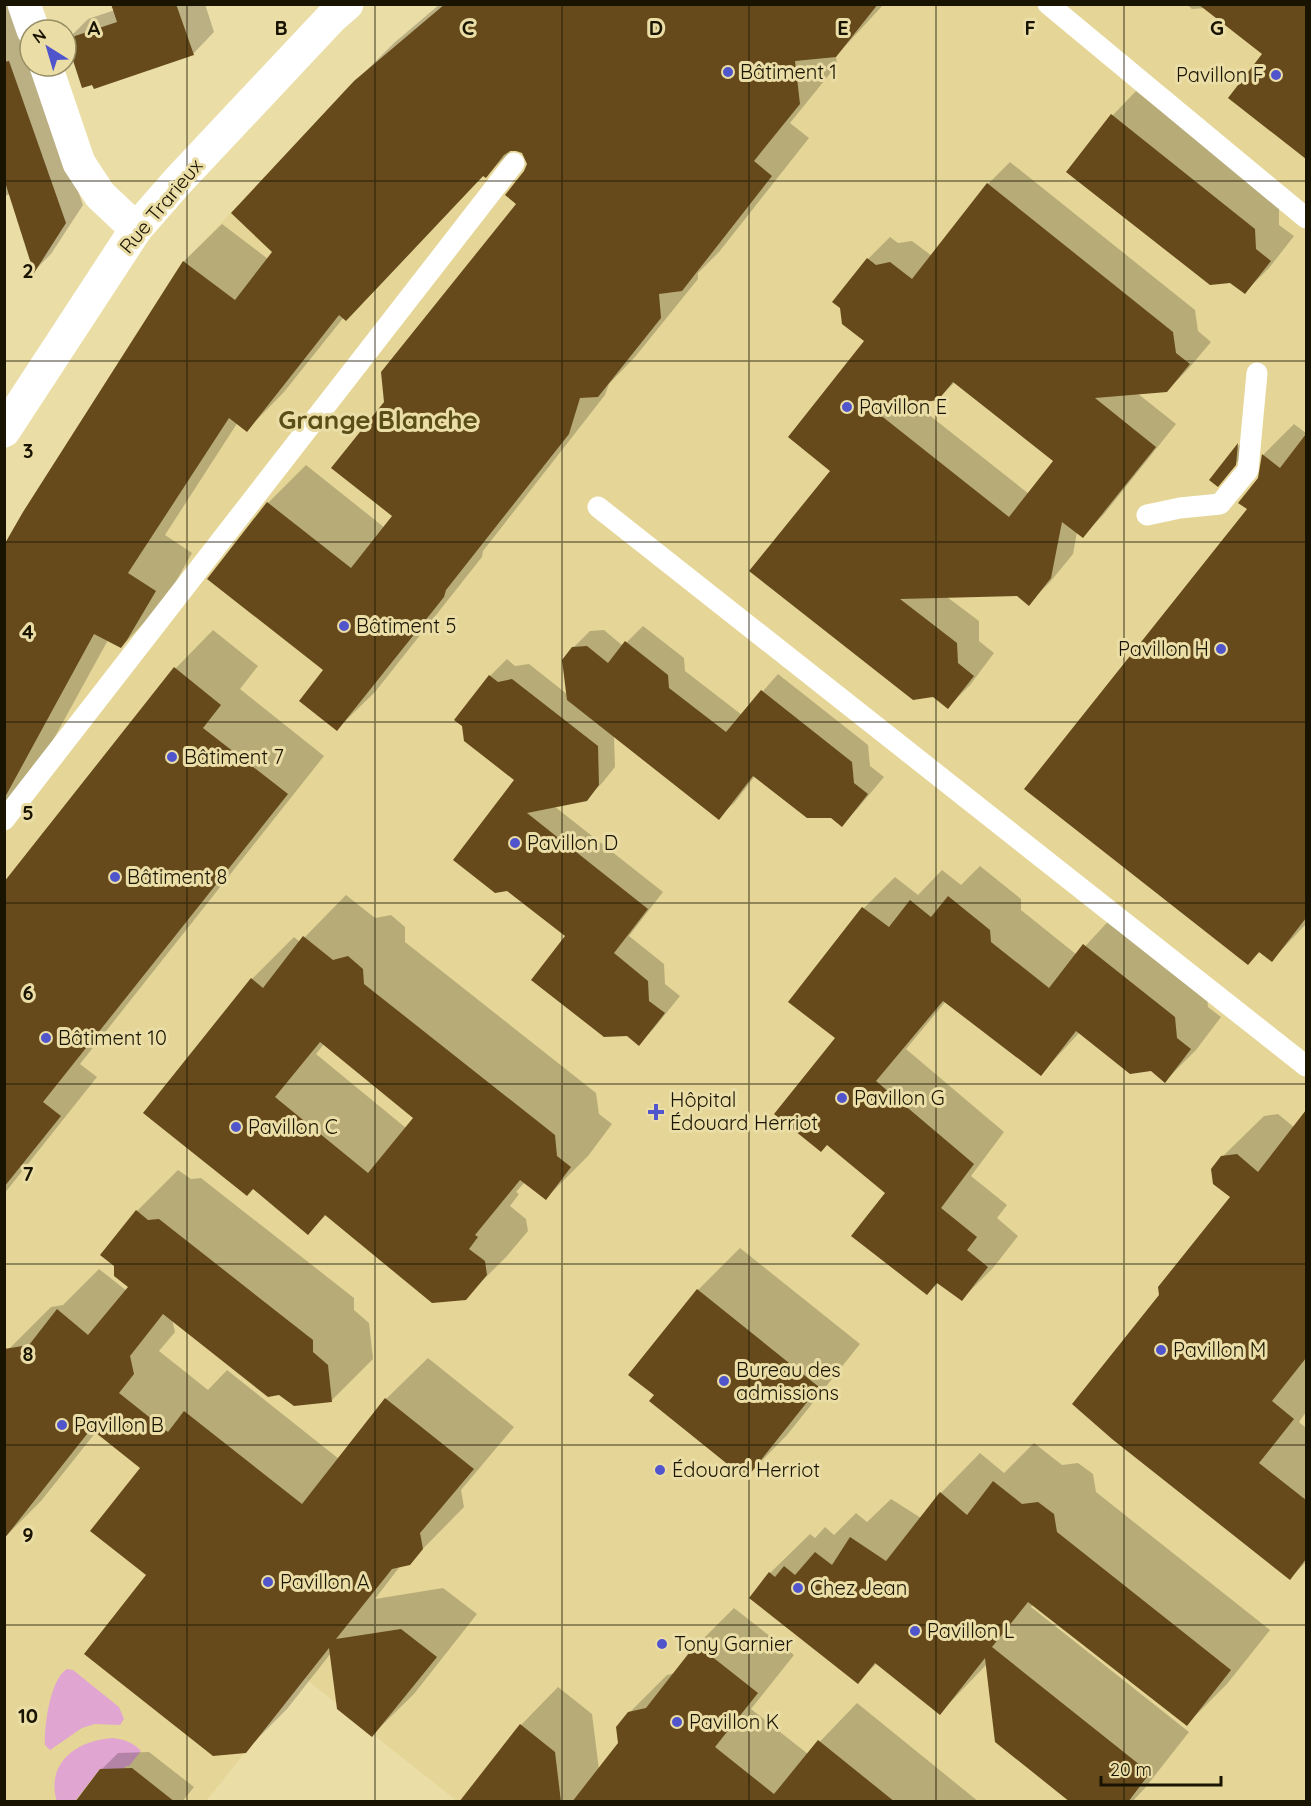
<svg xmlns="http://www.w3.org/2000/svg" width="1311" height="1806" font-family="Quicksand,sans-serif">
  <rect width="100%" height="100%" fill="#eadda6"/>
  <path fill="#e5d697" d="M445 5H1306V1801H457L374 1735H370L337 1709V1704L305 1678 206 1801 5 1802V545L23 512 176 271 354 81Z"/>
  <g fill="#e0a5d0">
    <path d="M67 1669 73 1670 119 1707 124 1719 120 1725 95 1724 82 1728 50 1750 45 1745C44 1726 50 1679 67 1669Z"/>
    <path d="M113 1738C125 1740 133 1742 141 1751L129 1766H126L116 1778 104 1769H100L75 1801 57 1802C45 1762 78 1740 113 1738Z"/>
  </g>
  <g fill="#0003" fill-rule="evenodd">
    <path d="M4 4H12L30 55V66H34L83 205 51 254 35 270 11 194 4 196Z"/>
    <path d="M113 4H205L214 32 193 54 67 40 88 19 115 10Z"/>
    <path d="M440 4H884L836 56 837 65 790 123 809 138 719 252 698 273V279L635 357 609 384 605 395 483 551 482 557 375 692 337 729 325 670 268 503 306 465 385 528 394 516 385 402 518 204 528 164 523 152 513 149 486 176 484 175 384 281 346 319 344 317 284 392 247 430 238 422 165 535 192 553 165 601 121 647 108 640 46 753 4 815V548L24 512 184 261 222 224 268 259 274 251 355 82 394 43Z"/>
    <path d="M1186 4H1306V153H1301L1264 54 1205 8 1192 9Z"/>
    <path d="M1136 91 1279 205V225L1294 236 1269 268 1245 292 1112 116Z"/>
    <path d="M1010 162 1195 310 1198 331 1211 342 1189 368 1167 391 1137 393 1176 424 1104 514 1083 536 1077 532 1073 554 1050 582 1028 604 1017 595 947 597 979 621V641L994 653 970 685 948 707 832 470 866 340 841 308 834 302 868 259 890 237 898 243 912 241 932 256 988 184ZM955 382 1055 461 1029 494 914 403 938 399Z"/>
    <path d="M1294 424 1306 433V924L1272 960 1261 951 1248 963 1249 509 1260 478 1264 454Z"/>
    <path d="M1245 438 1243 455 1225 477 1211 480Z"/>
    <path d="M643 626 684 658 685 671 742 715 778 674 868 745 870 766 884 777 858 808 842 825 831 816 755 776 735 802 718 818 614 736 615 767 603 782 586 799 554 806 663 892 629 936 664 964 665 984 680 996 655 1027 639 1044 568 936 516 780 456 719 490 676 507 659 515 666 529 664 567 694 573 648 590 631 604 630 623 646Z"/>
    <path d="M213 630 258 666 240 689 324 756 80 1064 97 1077 4 1194V884L176 668Z"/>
    <path d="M980 866 1021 899V910L1077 955 1115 914 1206 985 1208 1007 1221 1017 1196 1050 1165 1081 1151 1069 1080 1032 1041 1074 946 1001 906 1049 1004 1132 971 1176 1007 1205 997 1218 1018 1236 993 1268 962 1299 939 1282 927 1293 887 1193 837 1038 790 1002 864 908 895 877 918 895 942 870 961 885Z"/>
    <path d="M346 895 375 918 391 915 405 927V942L596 1093 599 1114 612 1124 588 1156 546 1198 525 1182 516 1192 519 1194 510 1206 526 1219 528 1231 507 1256 465 1298 327 1214 308 1233 254 1188 252 979 294 937 300 942ZM324 1044 415 1118 406 1128 316 1054Z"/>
    <path d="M1278 1114 1295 1128 1306 1114V1412L1299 1422 1306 1428V1562L1290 1578 1160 1296 1232 1197 1222 1157 1264 1116Z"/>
    <path d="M178 1170 191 1179 201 1178 354 1298V1310L369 1323 373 1359 331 1401 172 1319 175 1332 159 1351 208 1390 227 1370 339 1459 386 1399 428 1358 514 1427 461 1490 464 1507 409 1563 401 1565 375 1599 443 1588 477 1614 414 1694 372 1735 331 1653 287 1709 245 1751 148 1575 142 1467 96 1432 41 1501 4 1538 9 1349 51 1307 63 1305 99 1269 127 1291 130 1286 137 1211Z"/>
    <path d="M740 1248 860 1344 787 1435 746 1477 656 1395 698 1290Z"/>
    <path d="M1034 1443 1062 1465 1078 1463 1093 1474 1096 1492 1270 1630 1227 1684 1187 1724 1033 1604 1031 1607 1189 1732 1145 1788 1132 1802H1072L987 1664 940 1713 877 1663 858 1682 770 1573 810 1534 815 1538 825 1527 834 1535 856 1513 867 1522 891 1499 921 1518 941 1493 980 1453 1004 1473Z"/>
    <path d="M734 1608 794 1655 751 1709 808 1754 857 1703 979 1802H461L521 1725 558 1687 592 1714 599 1770 620 1743 629 1713 667 1675 675 1673 697 1645Z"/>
    <path d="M149 1752 194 1787 182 1802H76L101 1770 118 1753Z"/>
  </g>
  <g fill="#664a1c" fill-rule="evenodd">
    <path d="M111 4H176L194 55 94 89 92 85 82 88 66 39 117 22Z"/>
    <path d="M445 4H878L836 57 795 61 800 104 754 161 772 176 682 291 659 294 661 318 598 397 580 398 569 434 446 590 444 597 337 731 299 701 323 670 207 579 267 502 351 568 392 516 331 468 384 402 381 372 516 204 505 195 524 171 527 164 522 153 516 151H510L504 155 486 178 483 176 346 321 339 315 247 432 229 418 128 573 156 591 127 640 121 648 94 634 4 799V545L23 512 183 261 235 300 272 252 231 213 354 81Z"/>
    <path d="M1198 4H1306V159L1228 98 1262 54Z"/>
    <path d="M9 61 66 223 34 273 4 179V62Z"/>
    <path d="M1111 114 1255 229 1256 249 1271 261 1245 294 1230 283 1210 285 1066 172Z"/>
    <path d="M987 183 1173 332 1176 353 1190 364 1167 392 1095 398 1156 447 1083 538 1062 522 1051 578 1029 606 1017 596 900 599 957 643 958 663 974 676 948 709 933 697 913 700 749 571 830 471 788 437 864 341 842 324 840 308 832 302 867 258 876 265 890 262 912 279ZM953 382 1053 461 1009 517 874 410 938 400Z"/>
    <path d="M1306 434V918L1272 962 1259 952 1248 965 1024 789 1247 509 1238 503 1258 478 1262 454 1280 468Z"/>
    <path d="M1238 443 1236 465 1218 487 1209 480Z"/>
    <path d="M625 641 668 675 669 688 726 732 761 690 852 762 854 783 868 794 842 827 831 818H807L753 776 719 820 567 700 562 660 572 647 587 646 608 663Z"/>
    <path d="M174 667 221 705 203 728 288 794 43 1102 61 1116 4 1187V882Z"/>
    <path d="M489 675 498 682 512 679 598 746 599 785 587 801 527 813 648 909 614 953 648 981 649 1001 665 1013 639 1046 627 1036 604 1037 531 980 565 936 507 891 495 893 453 860 514 780 464 741 462 726 454 720Z"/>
    <path d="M948 896 990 930 991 942 1049 988 1083 944 1175 1017 1177 1038 1191 1049 1165 1083 1151 1071 1130 1074 1076 1031 1041 1076 943 1001 876 1081 974 1164 941 1208 977 1237 967 1250 988 1267 962 1301 937 1283 927 1295 851 1236 885 1193 827 1145 821 1152 774 1114 835 1038 788 1002 862 907 889 927 910 900 931 917Z"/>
    <path d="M303 936 333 960 348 956 363 969 364 984 555 1135 557 1156 571 1167 546 1200 520 1180 475 1235 478 1237 469 1249 485 1261 487 1275 466 1300 432 1303 325 1215 308 1235 253 1189 247 1196 143 1113 251 978 263 988ZM320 1042 413 1118 368 1173 275 1097Z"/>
    <path d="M1306 1110V1358L1272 1401 1294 1419 1259 1463 1306 1500V1559L1290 1580 1112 1439 1072 1404 1159 1295 1158 1287 1230 1197 1213 1184 1211 1169 1221 1156 1237 1154 1258 1172Z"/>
    <path d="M136 1210 148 1220 159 1219 313 1340V1352L328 1365 332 1402 294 1406 279 1395 268 1397 163 1314 130 1356 134 1374 119 1393 168 1432 184 1411 302 1504 385 1398 474 1469 420 1533 423 1549 410 1565 392 1569 336 1639 401 1629 437 1657 372 1737 337 1709 329 1648 246 1753 213 1756 84 1654 146 1575 90 1531 140 1468 91 1429 4 1539V1349L29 1345 57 1309 88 1335 128 1287 114 1276V1266L100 1255Z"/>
    <path d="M697 1289 819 1387 746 1479 649 1401 654 1395 628 1375Z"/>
    <path d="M993 1481 1022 1504 1038 1502 1054 1514 1057 1532 1231 1670 1187 1726 1028 1602 992 1647 1150 1773 1128 1802H1070L995 1742 985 1658 940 1715 875 1663 858 1684 749 1598 769 1572 775 1577 784 1566 795 1575 815 1552 832 1565 850 1537 886 1561 940 1492 967 1515Z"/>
    <path d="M696 1644 758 1693 715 1747 774 1794 818 1740 895 1802H572L618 1743 616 1727 628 1712 646 1708Z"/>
    <path d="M520 1724 555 1752 561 1802H459Z"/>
    <path d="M132 1768 175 1802H75L100 1769Z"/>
  </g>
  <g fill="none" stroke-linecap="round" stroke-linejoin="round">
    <g stroke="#fff" stroke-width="21">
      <path d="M1048 4 1306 218"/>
      <path d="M598 507 1306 1066"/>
      <path d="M1147 515 1180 508 1220 504 1248 470 1257 373"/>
      <path d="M4 820 514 163"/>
    </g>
    <g stroke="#fff" stroke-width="33">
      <path d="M24 4 33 30"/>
      <path d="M46 66 79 163 100 195 136 229"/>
      <path d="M4 431 136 229 177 182 332 17 347 4"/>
    </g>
  </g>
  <path fill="none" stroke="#191401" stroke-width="1.5" stroke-opacity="0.55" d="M187 4V1802M375 4V1802M562 4V1802M749 4V1802M936 4V1802M1124 4V1802M4 181H1306M4 361H1306M4 542H1306M4 722H1306M4 903H1306M4 1084H1306M4 1264H1306M4 1445H1306M4 1625H1306"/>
  <g fill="#5155cc" stroke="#eadda6" stroke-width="2">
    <circle cx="728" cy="72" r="6"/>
    <circle cx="1276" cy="75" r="6"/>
    <circle cx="847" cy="407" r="6"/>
    <circle cx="344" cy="626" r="6"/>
    <circle cx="1221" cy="649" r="6"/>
    <circle cx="172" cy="757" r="6"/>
    <circle cx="515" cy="843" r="6"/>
    <circle cx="115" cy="877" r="6"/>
    <circle cx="46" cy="1038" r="6"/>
    <circle cx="842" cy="1098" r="6"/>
    <path d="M653 1103h6v6h6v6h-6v6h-6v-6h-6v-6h6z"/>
    <circle cx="236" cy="1127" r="6"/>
    <circle cx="1161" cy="1350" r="6"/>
    <circle cx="724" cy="1381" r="6"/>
    <circle cx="62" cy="1425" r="6"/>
    <circle cx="660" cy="1470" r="6"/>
    <circle cx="268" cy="1582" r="6"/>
    <circle cx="798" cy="1588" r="6"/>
    <circle cx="915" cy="1631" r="6"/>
    <circle cx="662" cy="1644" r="6"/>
    <circle cx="677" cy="1722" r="6"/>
  </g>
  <g text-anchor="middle" stroke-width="6" stroke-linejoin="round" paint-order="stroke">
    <g font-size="20" fill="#191401" stroke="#eadda6" text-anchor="start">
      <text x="740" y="79">Bâtiment 1</text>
      <text x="1264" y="82" text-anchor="end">Pavillon F</text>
      <text x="859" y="414">Pavillon E</text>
      <text x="356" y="633">Bâtiment 5</text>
      <text x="1209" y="656" text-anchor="end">Pavillon H</text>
      <text x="184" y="764">Bâtiment 7</text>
      <text x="527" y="850">Pavillon D</text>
      <text x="127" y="884">Bâtiment 8</text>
      <text x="58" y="1045">Bâtiment 10</text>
      <text x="854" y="1105">Pavillon G</text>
      <text x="670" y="1107">Hôpital<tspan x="670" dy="23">Édouard Herriot</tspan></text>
      <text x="248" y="1134">Pavillon C</text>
      <text x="1173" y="1357">Pavillon M</text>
      <text x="736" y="1377">Bureau des<tspan x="736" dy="23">admissions</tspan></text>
      <text x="74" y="1432">Pavillon B</text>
      <text x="672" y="1477">Édouard Herriot</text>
      <text x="280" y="1589">Pavillon A</text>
      <text x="810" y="1595">Chez Jean</text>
      <text x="927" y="1638">Pavillon L</text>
      <text x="674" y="1651">Tony Garnier</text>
      <text x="689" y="1729">Pavillon K</text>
    </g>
    <g font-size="20" fill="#191401" stroke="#eadda6">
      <text transform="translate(161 206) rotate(-50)" y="7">Rue Trarieux</text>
    </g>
    <g font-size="26" font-weight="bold" fill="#5b4f19" stroke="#eadda6">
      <text x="378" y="429">Grange Blanche</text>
    </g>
  </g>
  <g font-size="20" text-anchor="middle" font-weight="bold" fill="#191401" stroke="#eadda6" stroke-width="6" stroke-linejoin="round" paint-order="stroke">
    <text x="94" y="35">A</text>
    <text x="281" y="35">B</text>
    <text x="468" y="35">C</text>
    <text x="656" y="35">D</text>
    <text x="843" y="35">E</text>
    <text x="1030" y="35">F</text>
    <text x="1217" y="35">G</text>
    <text x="28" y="278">2</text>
    <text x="28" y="458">3</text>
    <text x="28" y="639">4</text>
    <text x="28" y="820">5</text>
    <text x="28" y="1000">6</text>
    <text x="28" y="1181">7</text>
    <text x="28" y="1361">8</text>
    <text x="28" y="1542">9</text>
    <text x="28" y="1723">10</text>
  </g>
  <rect width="1311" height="1806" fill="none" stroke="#191401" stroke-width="12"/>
  <g transform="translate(48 48) rotate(323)"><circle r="28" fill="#eadda6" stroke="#968d64" stroke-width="1.5"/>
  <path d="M0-4.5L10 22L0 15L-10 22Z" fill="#5155cc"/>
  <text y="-9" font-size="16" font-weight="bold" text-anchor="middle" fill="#191401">N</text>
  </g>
  <path d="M1101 1776v9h120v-9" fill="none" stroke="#191401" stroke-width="3"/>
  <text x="1110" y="1776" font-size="18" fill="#191401" stroke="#eadda6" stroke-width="4.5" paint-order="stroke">20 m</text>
</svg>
